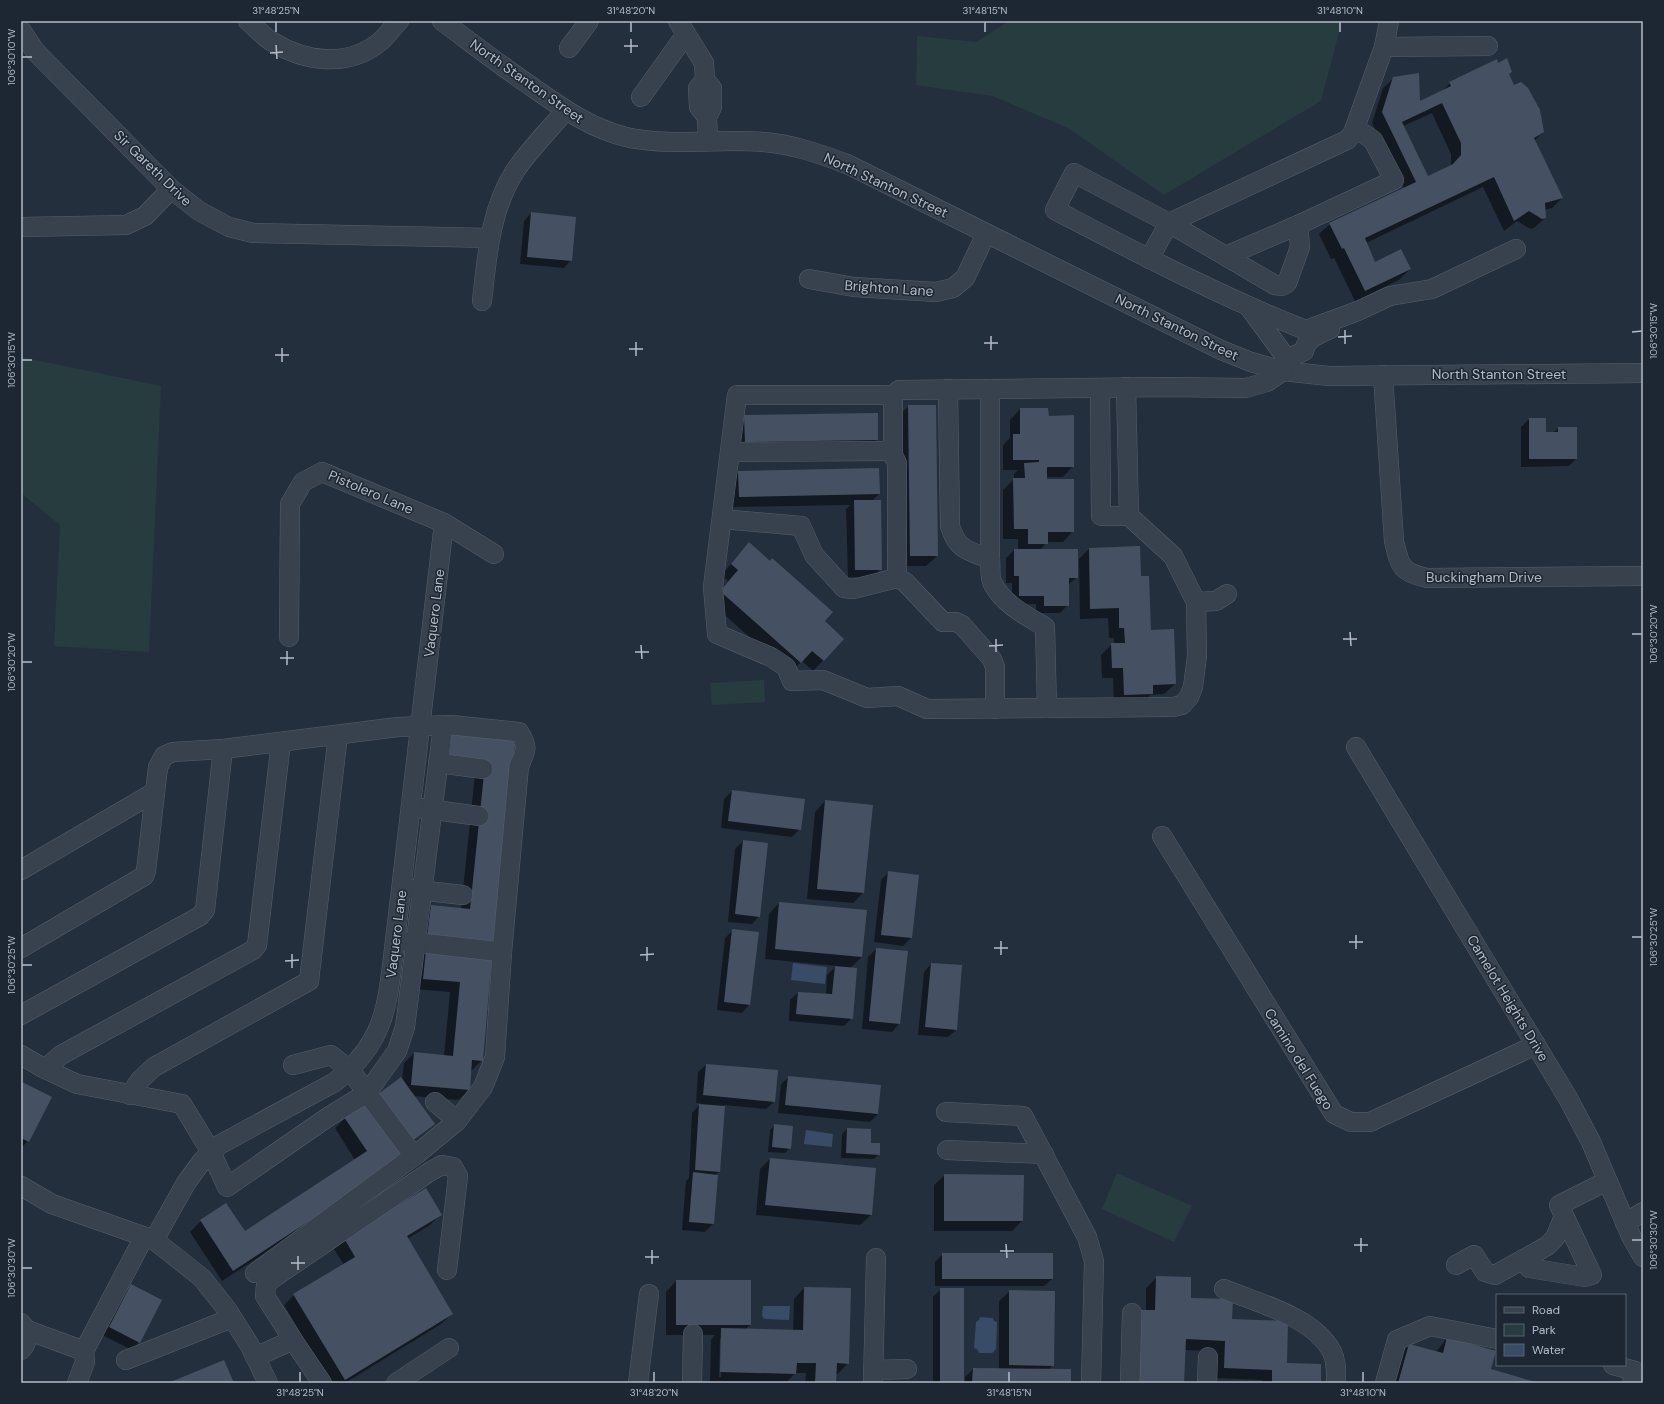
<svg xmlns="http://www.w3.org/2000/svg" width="1664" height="1404" font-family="'DM Sans',sans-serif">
  <rect width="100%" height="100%" fill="#242f3e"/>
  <g fill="#263c3f">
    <path d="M1009 21H1342L1321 101 1164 195 1068 128 992 96 916 85 917 36 976 42Z"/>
    <path d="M21 357 161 386 149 652 54 646 60 525 21 493Z"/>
    <path d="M764 680 765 702 712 705 710 683Z"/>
    <path d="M1117 1173 1192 1206 1174 1242 1102 1209Z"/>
  </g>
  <g fill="#394c67">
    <path d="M793 963 827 967 825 984 791 980Z"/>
    <path d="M806 1130 833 1134 832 1147 804 1144Z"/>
    <path d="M763 1306H790L789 1320 765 1319 762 1316Z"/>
    <path d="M980 1317 993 1318 994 1321 997 1322 996 1349 992 1353H979L977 1349 974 1348 976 1322 979 1320Z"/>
  </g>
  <g fill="#0007" fill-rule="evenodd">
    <path d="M1497 64 1511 72 1508 75 1514 86 1543 132 1534 141 1562 198 1552 208 1544 210 1545 218 1534 228 1531 229 1517 221 1504 231 1483 187 1366 243 1375 263 1410 269 1399 280 1355 301 1334 258 1331 259 1319 234 1330 224 1404 188 1372 123 1383 88 1394 78 1419 103 1441 92 1450 83ZM1432 113 1451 154V165L1427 177 1403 126Z"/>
    <path d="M531 213 571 260 564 268 520 264 524 221Z"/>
    <path d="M909 406 937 556 926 566H900L898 416Z"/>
    <path d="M1020 409 1048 417 1073 466 1063 477H1046L1073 531 1063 542H1047L1040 550 1077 577 1068 585V605L1060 613H1036V604H1012V583H1006V558L1014 550H1018V539H1003V490L1014 479V474L1018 470H1003V445L1010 438V420Z"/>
    <path d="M745 416 877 439 867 450 735 452 734 426Z"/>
    <path d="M1529 419H1545V433H1553L1558 428 1576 459 1569 466 1521 467V427Z"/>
    <path d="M739 472 879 494 872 501 881 569 873 577H848L846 509 850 505 729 507 728 482Z"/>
    <path d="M749 544 823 621 843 639 813 671 802 661 790 673 710 602 728 581 721 575Z"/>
    <path d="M1089 549 1141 577 1150 631 1175 684 1164 694 1150 695 1142 704 1114 705 1113 678H1102L1101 655 1112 644H1114V638H1109L1108 618 1080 619 1079 559Z"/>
    <path d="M452 730 515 736 482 956V1060L471 1071 469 1090 458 1100 413 1096 434 1124 402 1150 396 1168 222 1281 190 1232 201 1221 226 1205 244 1233 355 1160 335 1128 345 1118 402 1081 404 1063 414 1053 444 1056 450 992 413 989 415 962 426 951 417 948 421 917 431 906 461 909 475 774 439 770Z"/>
    <path d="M732 791 800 829 792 837 721 828 724 799Z"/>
    <path d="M825 801 863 893 853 903 807 899 815 812Z"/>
    <path d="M743 841 759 916 752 924 728 922 735 849Z"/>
    <path d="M889 872 911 938 903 946 874 942 881 880Z"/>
    <path d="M779 903 862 957 850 968 852 1018 844 1026 789 1021 790 1000 798 993 826 995 827 975 836 966 765 959 769 914Z"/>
    <path d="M733 930 758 933 749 1005 742 1013 717 1010 725 938Z"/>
    <path d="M876 949 906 952 899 1024 892 1032 862 1029 868 957Z"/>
    <path d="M931 964 956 1030 948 1037 918 1035 924 972Z"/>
    <path d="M706 1065 777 1071 774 1102 766 1109 724 1105 719 1172 715 1175 713 1224 705 1232 682 1230 686 1181 689 1178 692 1113 701 1103H696L698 1072Z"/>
    <path d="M789 1077 880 1086 878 1114 870 1122 778 1113 781 1084Z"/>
    <path d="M23 1083 28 1141 21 1148V1085Z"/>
    <path d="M775 1125 790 1148 785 1153 768 1152 770 1130Z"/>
    <path d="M847 1129 870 1144 879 1154 874 1159 841 1158 842 1134Z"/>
    <path d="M770 1159 871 1215 860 1225 756 1215 760 1169Z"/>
    <path d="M945 1175 1022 1221 1012 1231H934V1185Z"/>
    <path d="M440 1215 430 1225 407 1239 452 1314 441 1324 345 1383H330L284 1305 294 1295 344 1265 334 1249 344 1238Z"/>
    <path d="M943 1254 1052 1279 1044 1286H935V1262Z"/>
    <path d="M1157 1277 1190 1299 1231 1320 1286 1364 1320 1383H1262V1380L1214 1378 1215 1351 1184 1350V1383L1146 1311V1288Z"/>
    <path d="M676 1281 750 1325 745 1330 793 1331 794 1299 804 1288 848 1363 838 1374H835V1383H805L806 1373H795L786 1383 710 1382 711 1340 715 1335H666V1292ZM720 1339H722L721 1377H719Z"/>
    <path d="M131 1286 139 1342 132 1350 102 1335 124 1293Z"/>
    <path d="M941 1289 963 1383H933V1297Z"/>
    <path d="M1010 1291 1053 1365 1048 1370 1070 1383H965V1377L973 1369H999V1301Z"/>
    <path d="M1447 1338 1490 1370 1537 1383H1391L1399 1355 1409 1345 1436 1352Z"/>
  </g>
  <g fill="#455162" fill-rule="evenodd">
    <path d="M1507 58 1512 72 1509 74 1514 85 1521 82 1528 88 1540 110 1544 132 1534 138 1563 198 1545 203 1546 218 1542 219 1529 211 1514 221 1494 177 1365 238 1375 262 1401 249 1411 269 1365 291 1344 248 1342 249 1329 223 1416 182 1382 112 1393 77 1419 73 1420 101 1451 86 1449 82 1497 59 1498 63ZM1442 103 1461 143V155L1453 164 1428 176 1402 122Z"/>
    <path d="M531 212 576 217 572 261 527 257Z"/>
    <path d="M908 405H936L938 556H910Z"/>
    <path d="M1020 408H1048L1049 416 1074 415V467H1047V479H1074V532H1048V544H1028V529H1014L1013 478H1025L1024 463 1039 462V460H1013V434H1020Z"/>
    <path d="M878 413V440L745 442 744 415Z"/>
    <path d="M1529 418H1546V432H1558V427H1577V459H1529Z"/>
    <path d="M879 468 880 494 739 497 738 471Z"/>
    <path d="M854 500H881L882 570H855Z"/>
    <path d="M749 542 770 561 772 558 833 612 825 621 844 639 824 661 812 651 801 663 720 591 738 570 731 564Z"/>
    <path d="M1140 546 1141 576H1149L1151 630 1174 629 1176 684 1153 685V694L1124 695 1123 668H1112L1111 643H1125L1124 628H1119V608L1090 609 1089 548Z"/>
    <path d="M1014 549H1078V578H1069V606H1044V596H1019V576H1014Z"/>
    <path d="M452 729 516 735 495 945 427 938 431 905 470 909 485 764 449 760Z"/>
    <path d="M732 790 805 799 801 830 728 821Z"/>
    <path d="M825 800 873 805 864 893 817 889Z"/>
    <path d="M743 840 768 843 760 917 735 914Z"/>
    <path d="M888 871 919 875 912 938 881 935Z"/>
    <path d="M779 902 867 910 862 957 775 949Z"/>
    <path d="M732 929 759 932 750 1005 724 1002Z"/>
    <path d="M876 948 908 951 900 1024 869 1021Z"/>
    <path d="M426 950 492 956 483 1061 472 1060 470 1090 411 1085 414 1052 453 1056 460 982 423 979Z"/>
    <path d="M931 963 962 965 957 1030 925 1027Z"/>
    <path d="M835 966 857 968 853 1019 796 1014 798 992 832 994Z"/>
    <path d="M706 1064 778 1070 775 1102 703 1095Z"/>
    <path d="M788 1076 881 1085 878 1114 785 1105Z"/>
    <path d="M401 1077 435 1124 411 1142 377 1095Z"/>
    <path d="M22 1082 52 1097 29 1142 21 1138Z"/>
    <path d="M370 1100 407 1157 233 1271 200 1220 226 1203 245 1231 367 1151 344 1117Z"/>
    <path d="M699 1104 725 1106 720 1172 695 1170Z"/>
    <path d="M774 1124 793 1126 791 1149 772 1147Z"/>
    <path d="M847 1128 871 1129V1143H880V1155L846 1153Z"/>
    <path d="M770 1158 876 1168 872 1215 765 1205Z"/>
    <path d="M693 1172 718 1175 714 1224 689 1222Z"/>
    <path d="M944 1174 1024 1175 1023 1221H944Z"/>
    <path d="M426 1188 442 1215 407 1236 453 1314 345 1380 293 1294 355 1257 344 1238Z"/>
    <rect x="942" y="1253" width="111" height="26"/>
    <path d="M1156 1276 1191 1277V1298L1233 1299 1232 1319 1288 1321 1287 1363 1321 1364V1383H1272V1370L1224 1368 1225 1341 1186 1339 1184 1383H1136L1138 1310H1155Z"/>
    <rect x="676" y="1280" width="75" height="45"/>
    <path d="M131 1284 162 1300 140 1343 109 1327Z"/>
    <path d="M804 1287 851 1288 849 1364 837 1363 836 1383H815L816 1363H797L796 1374 720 1372 721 1328 803 1330Z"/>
    <rect x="940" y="1288" width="24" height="95"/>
    <path d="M1009 1290 1055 1291 1054 1366 1009 1365Z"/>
    <path d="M1447 1337 1496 1351 1491 1369 1539 1383H1398L1409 1344 1443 1353Z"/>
    <path d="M224 1360 234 1383H168Z"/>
    <path d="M973 1368 1071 1369V1383H972Z"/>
  </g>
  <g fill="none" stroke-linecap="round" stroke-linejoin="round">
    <g stroke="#565f6c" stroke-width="20">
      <g id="minor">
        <path d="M248 21C256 28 263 36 271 41 306 63 350 68 382 40 388 34 393 27 399 21"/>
        <path d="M442 21C473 44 504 68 535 89 564 109 592 129 626 137 671 147 718 138 763 142 792 144 820 154 847 164L1221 350 1251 362 1283 371 1329 376 1643 373"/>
        <path d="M678 21 704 63 705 80 712 88V107L707 117 708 141"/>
        <path d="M21 30 35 51 171 189 199 211 229 227 253 233 490 238"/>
        <path d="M1384 47 1389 21"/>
        <path d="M569 48 589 21"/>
        <path d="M705 80 698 88 699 107 707 117"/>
        <path d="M641 97 686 34"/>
        <path d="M1298 225 1300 247 1287 283 1282 286 1275 285 1169 223 1074 173 1055 210C1136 252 1217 295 1303 329H1309L1358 311 1390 296 1432 289 1516 249"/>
        <path d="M21 227 126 225 145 216 171 189"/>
        <path d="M1226 256 1298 225 1394 180 1373 140 1355 128"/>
        <path d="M1149 259 1169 223 1347 140 1353 133 1384 47 1488 46"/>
        <path d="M809 279 854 287 936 292 953 288 965 278 986 234"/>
        <path d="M482 301C487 257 490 210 515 171 529 150 549 130 566 110"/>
        <path d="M1249 307 1287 359 1284 370"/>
        <path d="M1287 359 1304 351C1306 338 1320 334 1330 329"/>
        <path d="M1383 375 1394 541C1400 566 1400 572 1427 578L1643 576"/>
        <path d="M1126 387 1129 516"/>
        <path d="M948 389 950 526C957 550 969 551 990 559 991 566 989 578 993 584 1003 604 1027 616 1045 627L1047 708"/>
        <path d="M893 395H737L713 587 717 634 771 657 786 667 792 681 823 680 867 698 898 696 927 709 1173 707 1182 705 1189 697 1193 687 1197 656 1196 602 1173 556 1129 516H1101L1100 388"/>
        <path d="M730 452 892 451"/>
        <path d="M722 519 801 526 814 555 844 588 853 589 897 578 905 582 943 622H956L962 625 992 659 995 667V709"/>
        <path d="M990 559V389"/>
        <path d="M897 578V463L893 455V395L899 390 1166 387 1246 388 1267 382 1283 371"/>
        <path d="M1196 602 1216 601 1227 594"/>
        <path d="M289 637 290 504 303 482 322 472 444 523 494 554"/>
        <path d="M1356 747 1569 1100 1591 1142 1631 1236 1643 1257"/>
        <path d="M438 763 483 769"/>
        <path d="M420 808 479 816"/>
        <path d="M1162 836 1334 1114 1351 1122H1370L1536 1045"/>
        <path d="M21 870 155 792"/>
        <path d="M409 889 463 895"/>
        <path d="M404 941 502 952"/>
        <path d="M21 948 144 876 146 871 158 767 164 756 173 752 223 749 398 727 451 725 519 732C529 748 526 750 519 766L502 952 495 1057 483 1087 457 1121 417 1154 255 1273"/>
        <path d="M21 1015 200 916 205 910 223 749"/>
        <path d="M21 1055 45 1069 77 1084 182 1104 211 1152 227 1187 328 1117 367 1093 397 1051 405 1027 443 726"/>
        <path d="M293 1065 331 1055 350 1070 414 1156"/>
        <path d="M45 1069 61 1055 253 950 257 945 281 742"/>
        <path d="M130 1095 140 1080 154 1067 309 981 338 735"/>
        <path d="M435 1102 457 1121"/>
        <path d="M946 1112 1023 1116 1087 1237 1094 1261 1091 1383"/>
        <path d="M947 1150 1044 1154"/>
        <path d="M21 1186 52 1204 154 1240 202 1278 228 1311 250 1346 268 1383"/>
        <path d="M1625 1223 1643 1212"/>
        <path d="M154 1240 186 1183 202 1161 219 1145 335 1082C388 1040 387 1003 395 941L444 523"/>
        <path d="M1523 1259 1529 1268 1585 1277 1592 1275 1559 1205 1607 1181"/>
        <path d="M1456 1265 1474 1255 1485 1272 1495 1275 1547 1246 1555 1238 1564 1216"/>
        <path d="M1224 1289C1258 1303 1314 1317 1332 1352 1337 1362 1336 1373 1336 1383"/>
        <path d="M21 1323C29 1331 29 1342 21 1350"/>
        <path d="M27 1330 84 1351 85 1362 77 1383"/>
        <path d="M293 1340 265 1296 266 1284 276 1276 431 1171 442 1165 453 1167 458 1176 447 1270"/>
        <path d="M84 1351 144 1237"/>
        <path d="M255 1357 293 1340 322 1383"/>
        <path d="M126 1360 232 1318"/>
        <path d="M1613 1365 1635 1371 1632 1383"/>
        <path d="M873 1370 907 1369"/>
        <path d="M396 1383 449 1348"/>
        <path d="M638 1383 649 1294"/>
        <path d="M692 1383 693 1334"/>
        <path d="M873 1383 876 1258"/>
        <path d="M1130 1383 1132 1313"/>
        <path d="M1207 1383 1208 1357"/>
        <path d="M1385 1383 1397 1340 1430 1326 1497 1339"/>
      </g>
    </g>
    <use href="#minor" stroke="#38414e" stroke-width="19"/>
  </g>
  <path fill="none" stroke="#b4bcc9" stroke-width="1.5" d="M276 22V32M631 22V32M985 22V32M1340 22V32M631 39V53M276 45 277 59M624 46H638M270 53 283 52M22 57H32M1345 330V344M1632 332 1642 331M991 336V350M1338 337 1352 336M636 342V356M984 343H998M282 348V362M629 349H643M275 355H289M22 360H32M1350 632 1351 646M1632 634H1642M996 639V652M1343 639H1357M641 645 642 659M989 646 1003 645M287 651V665M635 652H649M280 658H294M22 662H32M1356 935V949M1632 937H1642M1001 941V955M1349 942H1363M647 947V961M994 948H1008M292 954V968M640 955 654 954M285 961 299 960M22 965H32M1361 1238V1252M1632 1240H1642M1006 1244 1007 1258M1354 1245H1368M652 1250V1264M1000 1251H1014M298 1256V1270M645 1257H659M291 1263H305M22 1268H32M300 1372V1382M654 1372V1382M1009 1372V1382M1363 1372V1382"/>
  <g text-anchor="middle" stroke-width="3" stroke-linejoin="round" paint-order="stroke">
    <g font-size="14" fill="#b4bcc9" stroke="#1d2633">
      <text transform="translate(527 81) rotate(35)" y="5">North Stanton Street</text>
      <text transform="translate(153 168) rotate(44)" y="5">Sir Gareth Drive</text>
      <text transform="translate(886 185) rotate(25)" y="5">North Stanton Street</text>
      <text transform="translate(889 288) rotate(4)" y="5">Brighton Lane</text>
      <text transform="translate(1177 327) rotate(26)" y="5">North Stanton Street</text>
      <text x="1499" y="379">North Stanton Street</text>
      <text transform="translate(371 492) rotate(23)" y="5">Pistolero Lane</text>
      <text x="1484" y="582">Buckingham Drive</text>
      <text transform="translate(434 613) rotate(-83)" y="5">Vaquero Lane</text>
      <text transform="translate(396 934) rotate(-83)" y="5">Vaquero Lane</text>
      <text transform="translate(1508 998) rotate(59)" y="5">Camelot Heights Drive</text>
      <text transform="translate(1299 1059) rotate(58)" y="5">Camino del Fuego</text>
    </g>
  </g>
  <rect width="1664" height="1404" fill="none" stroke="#1d2633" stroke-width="44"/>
  <rect x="1496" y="1294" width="130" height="72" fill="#1d2633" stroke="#59626f"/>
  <rect x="1504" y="1307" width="20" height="6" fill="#38414e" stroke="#59626f"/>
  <text x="1532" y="1314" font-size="12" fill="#b4bcc9">Road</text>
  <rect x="1504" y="1324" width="20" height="12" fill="#263c3f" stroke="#59626f"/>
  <text x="1532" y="1334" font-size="12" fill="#b4bcc9">Park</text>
  <rect x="1504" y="1344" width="20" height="12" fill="#394c67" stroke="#59626f"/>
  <text x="1532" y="1354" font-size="12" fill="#b4bcc9">Water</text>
  <rect x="22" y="22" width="1620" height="1360" fill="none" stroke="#b4bcc9" stroke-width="1.5"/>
  <g font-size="10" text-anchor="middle" fill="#b4bcc9">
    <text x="276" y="14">31°48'25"N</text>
    <text x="631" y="14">31°48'20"N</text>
    <text x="985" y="14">31°48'15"N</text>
    <text x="1340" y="14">31°48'10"N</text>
    <text transform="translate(11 57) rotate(-90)" y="4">106°30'10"W</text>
    <text transform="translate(1653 331) rotate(-90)" y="4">106°30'15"W</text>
    <text transform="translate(11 360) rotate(-90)" y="4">106°30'15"W</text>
    <text transform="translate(1653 634) rotate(-90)" y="4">106°30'20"W</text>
    <text transform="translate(11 662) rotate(-90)" y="4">106°30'20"W</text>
    <text transform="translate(1653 937) rotate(-90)" y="4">106°30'25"W</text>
    <text transform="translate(11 965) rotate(-90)" y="4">106°30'25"W</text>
    <text transform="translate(1653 1240) rotate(-90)" y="4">106°30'30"W</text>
    <text transform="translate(11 1268) rotate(-90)" y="4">106°30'30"W</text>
    <text x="300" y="1396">31°48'25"N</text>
    <text x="654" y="1396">31°48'20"N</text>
    <text x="1009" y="1396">31°48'15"N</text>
    <text x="1363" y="1396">31°48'10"N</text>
  </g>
</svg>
